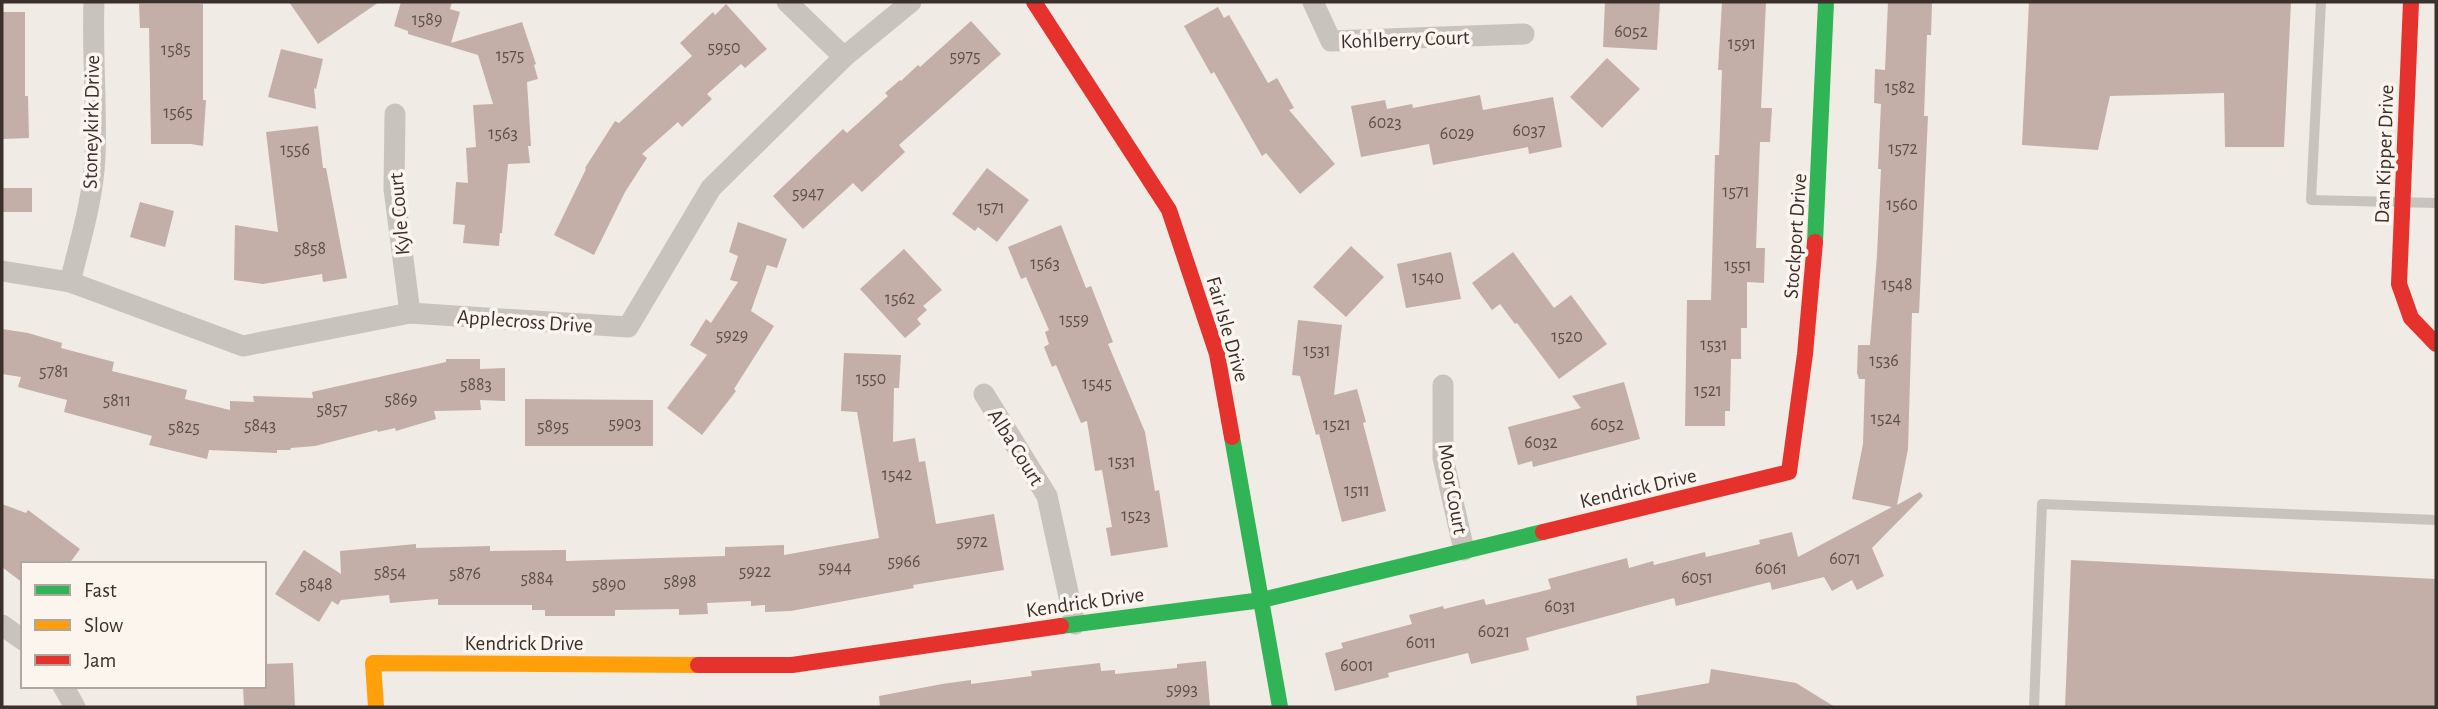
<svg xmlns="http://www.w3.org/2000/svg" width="2438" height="709" font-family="'Alegreya Sans',sans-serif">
  <rect width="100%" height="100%" fill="#f0ebe5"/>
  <g fill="#c3afa7">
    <path d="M289 2H379L318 44Z"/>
    <path d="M401 2H452L450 9 460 12 451 43 522 22 536 64 534 65 538 79 527 82 531 146H528L530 163 508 164 502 233H500L499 246 463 243 465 225 453 224 456 182 468 183 466 148 476 147 473 105 493 104 478 55 408 34V31L394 26Z"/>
    <path d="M1605 2H1660L1657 50 1603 47Z"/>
    <path d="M1722 2H1766L1761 108H1772L1770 142H1760L1756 248H1765L1764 283 1747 282V328H1741V359H1731L1730 411H1725V426H1685L1687 300H1711L1715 155H1719L1722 70H1718Z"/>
    <path d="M1888 2H1932L1931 35H1927L1924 116H1928L1919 313H1912L1908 449 1897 505 1920 492 1923 496 1872 548 1884 576 1857 590 1852 580 1832 591 1824 577 1772 590 1770 582 1676 606 1674 598 1526 638 1529 650 1471 664 1468 653 1388 673 1389 677 1335 691 1325 653 1343 648 1341 643 1412 624 1409 615 1443 606 1444 609 1484 599 1486 605 1551 589 1548 579 1627 558 1629 568 1653 561 1654 565 1705 552 1706 557 1760 544 1759 540 1792 532 1798 557 1892 507 1852 499 1863 444 1865 379H1859L1857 373 1858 345H1870L1877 255 1881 169H1878L1881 104 1874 103 1875 69 1885 70Z"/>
    <path d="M2029 2H2291L2284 147H2225L2224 93 2110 96 2098 150 2022 145Z"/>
    <path d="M139 4H203V100H206L203 146 191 144H151L149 28H140Z"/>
    <path d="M726 4 767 49 745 68 741 64 707 94 712 99 682 127 678 122 642 154 647 158 625 192 594 255 554 235 586 169 585 168 615 121 619 123 692 56 680 43 713 12 715 15Z"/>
    <path d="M1218 7 1224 18 1229 15 1268 83 1277 78 1294 108 1289 110 1335 164 1300 194 1266 153 1262 156 1214 72 1211 74 1184 26Z"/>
    <path d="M2 12H25V96H28L29 138 2 139Z"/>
    <path d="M971 21 1001 54 899 145 905 152 862 192 853 183 803 229 773 196 843 129 847 133 888 96 885 93 900 80 901 81 918 65 920 67Z"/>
    <path d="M281 49 323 59 316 89 314 88 316 109 268 97Z"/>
    <path d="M1607 58 1640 89 1602 128 1570 97Z"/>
    <path d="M1480 95 1483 110 1553 97 1562 147 1529 154 1528 147 1433 165 1429 144 1361 157 1351 106 1385 100 1387 109 1412 104 1413 108Z"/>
    <path d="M318 126 323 168H326L347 278 323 282 322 274 263 284 234 280 235 225 278 232 266 132Z"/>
    <path d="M987 168 1029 200 997 242 978 227 975 231 952 214Z"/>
    <rect x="2" y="188" width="30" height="24"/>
    <path d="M140 202 174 211 165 247 130 237Z"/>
    <path d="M738 222 787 239 777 268 767 265 751 311 774 326 734 389 736 391 702 435 667 408 707 355 690 345 706 319 711 323 738 282 730 280 738 256 729 252Z"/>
    <path d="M1061 225 1086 288 1091 286 1113 342 1108 344 1145 432 1155 491 1159 490 1168 547 1111 556 1106 528 1112 527 1102 470 1095 471 1087 421 1081 423 1056 365 1052 367 1044 347 1049 344 1045 332 1049 330 1026 277 1021 279 1008 247Z"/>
    <path d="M1351 246 1384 277 1346 317 1313 287Z"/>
    <path d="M904 249 942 290 923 306 927 310 917 319 921 324 905 338 860 289Z"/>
    <path d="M1451 252 1461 299 1406 308 1397 264Z"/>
    <path d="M1513 252 1554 308 1571 295 1607 344 1559 379 1517 323 1515 324 1500 304 1492 310 1472 283Z"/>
    <path d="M1298 320 1342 325 1334 395 1357 389 1366 422 1363 423 1386 511 1342 522 1319 434 1316 435 1300 376 1292 375Z"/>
    <path d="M2 329 28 333 62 343 61 348 114 362 112 371 187 390 185 399 230 410V401L254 402 253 396 313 398 312 392 446 362V359H480V369L505 368V401L480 400 481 410 434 411 436 419 396 431 395 428 378 432 377 430 315 446 291 448 290 450H277V453L209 450 207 459 149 445 152 436 64 412 67 400 18 387 21 377 2 374Z"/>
    <path d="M844 353 901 355 899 388H894L893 442 915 438 919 462 925 461 936 524 994 514 1004 570 913 585 914 588 791 611 765 612V605L751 606V601L707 603 708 614 679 615V609L615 610V616H545V610H532V605H438V599L390 603 389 595 341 600 338 605 332 601 319 622 275 594 304 550 341 574 340 551 416 544V548L490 546V551L566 550V561L725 556V547L784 545V555L879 538 857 412 841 411Z"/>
    <path d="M1624 382 1640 439 1533 467 1532 461 1518 465 1508 427 1581 408 1572 396Z"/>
    <path d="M525 399 653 400V446H525Z"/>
    <path d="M2 504 26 513 28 510 80 549 69 564H23V583L2 567Z"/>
    <path d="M2071 560 2436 579V707H2065Z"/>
    <path d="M1206 661 1210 707H880L879 696 942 684 971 680V684L1032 676 1031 671 1100 663 1101 671 1115 670V674L1177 668V664Z"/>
    <path d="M293 663 295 707H244L243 686H264V664Z"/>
    <path d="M1711 669 1796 683 1835 707H1637L1636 696 1709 683Z"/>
  </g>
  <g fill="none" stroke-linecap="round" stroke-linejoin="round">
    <g stroke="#c9c3be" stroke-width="10">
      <path d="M2321 2 2311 200 2436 203"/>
      <path d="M2034 707 2042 504 2436 520"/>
    </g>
    <g stroke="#c9c3be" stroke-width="21">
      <path d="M787 2 844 57"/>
      <path d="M1313 2 1331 41 1524 34"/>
      <path d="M395 114 394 189 410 313"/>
      <path d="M2 271 70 282 243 346 410 313 628 327 711 188 844 57 911 2"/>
      <path d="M70 282C80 241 93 200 95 157 97 105 92 53 94 2"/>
      <path d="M1443 385V458L1464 550"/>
      <path d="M984 394 1047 496 1075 624"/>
      <path d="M2 625 23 640"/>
      <path d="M63 686 75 707"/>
    </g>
    <g stroke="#30b455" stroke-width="16">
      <path d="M1815 242 1826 2"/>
      <path d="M1232 437 1280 707"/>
      <path d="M1061 626 1262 600 1543 532"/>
    </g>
    <path stroke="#ff9f0a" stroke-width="16" d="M376 707 373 663 698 665"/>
    <g stroke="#e5322d" stroke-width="16">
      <path d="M1034 2 1169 210 1217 354 1232 437"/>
      <path d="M2411 2 2399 284 2411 318 2436 344"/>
      <path d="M1543 532 1789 472 1805 354 1815 242"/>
      <path d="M698 665H792L1061 626"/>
    </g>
  </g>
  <g text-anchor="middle" stroke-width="7" stroke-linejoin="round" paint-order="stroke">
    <g font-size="18" fill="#5d504a">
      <text x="427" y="25">1589</text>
      <text x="1631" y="37">6052</text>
      <text x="1742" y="49">1591</text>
      <text x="724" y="53">5950</text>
      <text x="176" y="55">1585</text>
      <text x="510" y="61">1575</text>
      <text x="965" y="62">5975</text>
      <text x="1900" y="93">1582</text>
      <text x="178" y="118">1565</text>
      <text x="1385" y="128">6023</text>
      <text x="1529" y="136">6037</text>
      <text x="503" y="139">1563</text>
      <text x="1457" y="139">6029</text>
      <text x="1903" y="154">1572</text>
      <text x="295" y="155">1556</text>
      <text x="1736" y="197">1571</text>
      <text x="808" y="199">5947</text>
      <text x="1902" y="210">1560</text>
      <text x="991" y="213">1571</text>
      <text x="310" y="254">5858</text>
      <text x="1045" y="269">1563</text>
      <text x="1738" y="271">1551</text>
      <text x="1428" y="283">1540</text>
      <text x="1897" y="290">1548</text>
      <text x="900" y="304">1562</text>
      <text x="1074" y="325">1559</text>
      <text x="732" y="341">5929</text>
      <text x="1567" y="342">1520</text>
      <text x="1714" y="350">1531</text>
      <text x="1317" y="356">1531</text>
      <text x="1884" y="366">1536</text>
      <text x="54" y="377">5781</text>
      <text x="871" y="384">1550</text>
      <text x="1097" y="389">1545</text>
      <text x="476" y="390">5883</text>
      <text x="1708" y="396">1521</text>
      <text x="401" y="405">5869</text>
      <text x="117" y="406">5811</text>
      <text x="332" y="415">5857</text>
      <text x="1886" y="424">1524</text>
      <text x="625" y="429">5903</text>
      <text x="1337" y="430">1521</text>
      <text x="1607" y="430">6052</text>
      <text x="260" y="431">5843</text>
      <text x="553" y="432">5895</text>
      <text x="184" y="433">5825</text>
      <text x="1541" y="448">6032</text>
      <text x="1122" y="467">1531</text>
      <text x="897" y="480">1542</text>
      <text x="1357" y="496">1511</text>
      <text x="1136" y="521">1523</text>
      <text x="972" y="547">5972</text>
      <text x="1845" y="564">6071</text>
      <text x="904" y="567">5966</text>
      <text x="835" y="573">5944</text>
      <text x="1771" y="574">6061</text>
      <text x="755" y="577">5922</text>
      <text x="390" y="578">5854</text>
      <text x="465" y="579">5876</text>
      <text x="1697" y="583">6051</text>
      <text x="537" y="584">5884</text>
      <text x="680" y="587">5898</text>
      <text x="316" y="590">5848</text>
      <text x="609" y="590">5890</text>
      <text x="1560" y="612">6031</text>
      <text x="1494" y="637">6021</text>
      <text x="1421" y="648">6011</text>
      <text x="1357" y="671">6001</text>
      <text x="1182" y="695">5993</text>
    </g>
    <g font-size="21" fill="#3b302b" stroke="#fbf5ee">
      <text transform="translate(1405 39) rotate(-2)" y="7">Kohlberry Court</text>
      <text transform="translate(91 122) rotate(-89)" y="7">Stoneykirk Drive</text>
      <text transform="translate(2384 154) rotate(-88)" y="7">Dan Kipper Drive</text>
      <text transform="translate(399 214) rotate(-95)" y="7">Kyle Court</text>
      <text transform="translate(1795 236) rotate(-86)" y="7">Stockport Drive</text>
      <text transform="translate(525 321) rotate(4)" y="7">Applecross Drive</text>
      <text transform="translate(1228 329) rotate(74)" y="7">Fair Isle Drive</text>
      <text transform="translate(1016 447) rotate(58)" y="7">Alba Court</text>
      <text transform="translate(1638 488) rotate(-13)" y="7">Kendrick Drive</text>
      <text transform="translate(1453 489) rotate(80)" y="7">Moor Court</text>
      <text transform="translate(1085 602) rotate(-8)" y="7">Kendrick Drive</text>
      <text x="524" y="650">Kendrick Drive</text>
    </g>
  </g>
  <rect width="2438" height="709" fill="none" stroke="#3b302b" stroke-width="7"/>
  <rect x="21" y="562" width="245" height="126" fill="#fbf5ee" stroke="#aea6a0" stroke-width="2"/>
  <rect x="35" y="585" width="35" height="10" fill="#30b455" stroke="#aea6a0" stroke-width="2"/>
  <text x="84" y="597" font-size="21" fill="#3b302b">Fast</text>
  <rect x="35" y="620" width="35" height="10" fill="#ff9f0a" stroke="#aea6a0" stroke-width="2"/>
  <text x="84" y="632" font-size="21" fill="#3b302b">Slow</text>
  <rect x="35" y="655" width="35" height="10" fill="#e5322d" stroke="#aea6a0" stroke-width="2"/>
  <text x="84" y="667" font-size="21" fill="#3b302b">Jam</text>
</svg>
